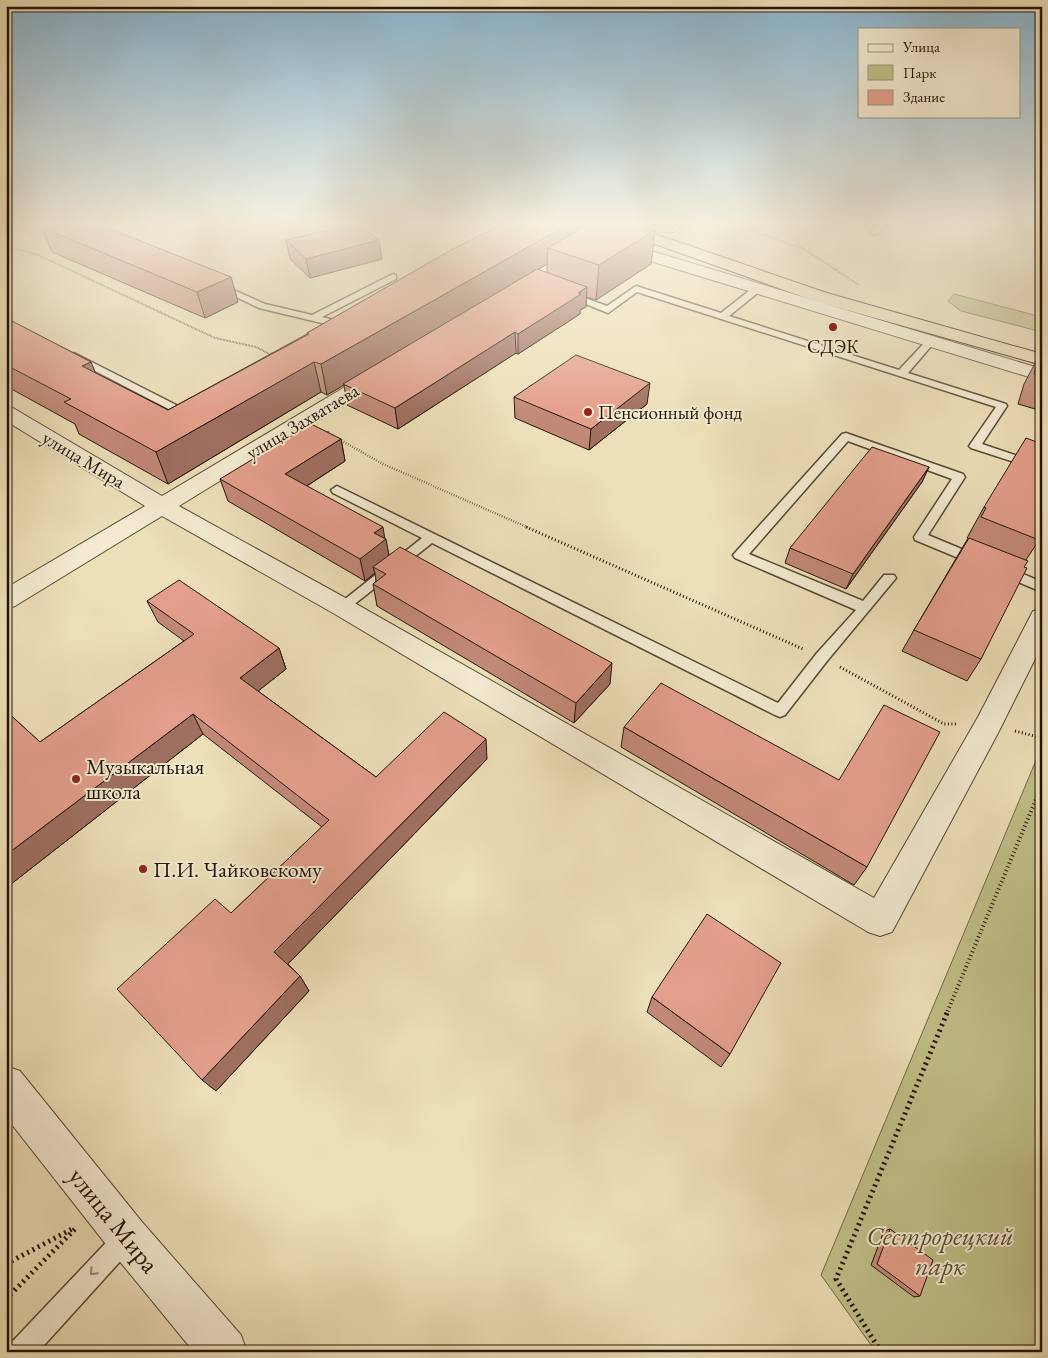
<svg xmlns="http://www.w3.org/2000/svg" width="1048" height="1358" font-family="'EB Garamond',serif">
  <rect width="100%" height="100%" fill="#eddfb8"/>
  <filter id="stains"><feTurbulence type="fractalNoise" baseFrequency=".004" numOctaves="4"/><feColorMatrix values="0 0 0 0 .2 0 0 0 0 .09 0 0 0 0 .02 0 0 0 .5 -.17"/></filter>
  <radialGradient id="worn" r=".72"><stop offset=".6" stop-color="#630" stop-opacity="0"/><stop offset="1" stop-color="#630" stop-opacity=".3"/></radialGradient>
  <g fill="#c0bf89" stroke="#716a48">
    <path d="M954 294 1042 317V332L961 311 948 301Z"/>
    <path d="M1042 746V1352H876L821 1275Z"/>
  </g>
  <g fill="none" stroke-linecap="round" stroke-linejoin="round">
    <g stroke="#554833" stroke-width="3">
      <g id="service">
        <path d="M877 224H885L878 234H872L871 232Z"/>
        <path d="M393 274 396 275V279L322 317 350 324 352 326 347 329 259 308 213 286 217 283 220 284 265 304 312 315Z"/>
        <path d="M636 286 721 313 754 287H760V291L729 316 899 370 927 340H933V344L908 373 1006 404 1007 406 982 444 1042 464V471L971 448 969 446 996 407 637 292 608 313 564 295 568 292 571 293 607 306Z"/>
        <path d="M74 353 188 411H195L196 413 192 417H184L70 358 69 356Z"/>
        <path d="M846 433 963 474 965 477 928 535 983 558 985 561 983 564H973L915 540 914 537 952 479 848 441 749 554 863 601 884 575H894L896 578 827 661 785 715 780 717 775 715 432 543 347 610H337L335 607 422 538 333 493 331 490 337 486 778 703 817 653 856 610 735 558 733 555 842 434Z"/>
        <path d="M1004 566 1042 582V592L999 574 997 571 999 568Z"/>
        <path d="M126 1226 134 1230 138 1238 134 1246 38 1352H7L11 1343 118 1230Z"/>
      </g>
    </g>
    <g stroke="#554833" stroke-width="2">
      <g id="minor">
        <path d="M552 224H573L602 235 631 224 677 225 679 228 677 231 672 232 637 231 615 240 1042 369V381L624 253 554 227Z"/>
        <path d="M377 370 384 372 386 376 384 380 179 506 351 601 874 898 978 717 1033 611 1042 609V645L998 733 892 932 880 936 868 932 333 613 162 516 15 606 6 609V588L145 506 6 421V406L13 408 162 496 370 372Z"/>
        <path d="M6 1066 20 1071 142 1222 241 1335 247 1352H194L112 1252 6 1117Z"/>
      </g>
    </g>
    <g stroke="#221507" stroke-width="2">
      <path id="trunk" d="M605 224H626L827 293 1042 354V365L815 301 607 227Z"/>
    </g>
    <g stroke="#221507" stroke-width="2" stroke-dasharray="0.5 1" stroke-linecap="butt">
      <path d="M732 224 804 249 859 285"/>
      <path d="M6 246 38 255 215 338 256 347 273 356"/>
    </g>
    <path stroke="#221507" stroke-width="2.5" stroke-dasharray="0.5 2" stroke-linecap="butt" d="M328 431V433L383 464 529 528"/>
    <g stroke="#221507" stroke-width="3" stroke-dasharray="1 2.5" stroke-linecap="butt">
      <path d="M526 527 803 649"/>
      <path d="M840 667 944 724H957"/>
      <path d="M1015 731 1042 738"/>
    </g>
    <path stroke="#221507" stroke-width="4" stroke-dasharray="1 3" stroke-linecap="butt" d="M946 1015 1042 785"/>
    <g stroke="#221507" stroke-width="5" stroke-dasharray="2 4" stroke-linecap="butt">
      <path d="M6 1264 74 1228"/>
      <path d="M6 1299 75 1229"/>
      <path d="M881 1352 836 1279 947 1013"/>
    </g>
    <use href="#service" fill="#f3ead1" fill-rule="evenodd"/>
    <use href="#minor" fill="#f3ead1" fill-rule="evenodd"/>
    <use href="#trunk" fill="#eddfb8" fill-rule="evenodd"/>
  </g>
  <g fill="#c38978" stroke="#221507" fill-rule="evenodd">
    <path d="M503 224H581L580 229H617L655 230 651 264 596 300 586 297V307L580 310V314L518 354 516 353 398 429 347 405 344 385 327 395 321 392 168 484 79 434 75 424 6 386V318L91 362 95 373 168 410 307 334V333ZM547 264V273L538 270Z"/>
    <path d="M41 227 231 277 238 302 205 318 52 252Z"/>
    <path d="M286 240 382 259 310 278 290 259Z"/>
    <path d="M1040 354 1042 355V411L1018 404 1024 384Z"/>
    <path d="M514 397 647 404 589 450 515 418Z"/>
    <path d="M341 439 345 461 307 486 385 538 389 555 610 684 574 723 377 606 373 584 376 581 375 573 365 581 228 501 220 479Z"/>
    <path d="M929 467 922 482 846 589 785 563 790 548Z"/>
    <path d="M984 507 1039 540 1026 560 981 659 967 681 902 651 914 630 968 538H967Z"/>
    <path d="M147 601 279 648 286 669 258 691 376 777 487 759 288 964 300 976 309 991 216 1091 231 913 322 827 203 734 6 888V711L40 742 184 641 158 622Z"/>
    <path d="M624 727 867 867 854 885 621 747Z"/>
    <path d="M652 997 730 1054 721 1067 647 1012Z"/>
    <path d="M890 1229 920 1296 914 1297 871 1265 884 1231Z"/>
  </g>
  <g fill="#9f6f61" stroke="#221507">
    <path d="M569 224H581L580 245 548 248 547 264 345 385 343 384 344 385 327 395 321 364Z"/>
    <path d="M655 230 651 264 596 300 599 265Z"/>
    <path d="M379 240 382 259 310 278 306 259Z"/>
    <path d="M231 277 238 302 205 318 197 292Z"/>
    <path d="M587 287 586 307 580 310V314L518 354V334Z"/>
    <path d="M515 332 516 353 398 429 395 408Z"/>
    <path d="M91 362 104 393 82 366Z"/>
    <path d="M314 362 321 392 168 484 156 452Z"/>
    <path d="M650 383 647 404 589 450 591 429Z"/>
    <path d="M341 439 345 461 291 496 285 474Z"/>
    <path d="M929 467 922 482 846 589 853 574Z"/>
    <path d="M383 527 385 540 386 539 390 561 373 567 375 573 365 581 360 559 374 533Z"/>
    <path d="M279 648 286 669 248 699 240 678Z"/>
    <path d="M612 663 610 684 574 723 576 703Z"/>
    <path d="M193 714 203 734 6 888V855Z"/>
    <path d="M486 739 487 759 284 968 274 952Z"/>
    <path d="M300 976 309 991 216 1091 202 1080Z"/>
  </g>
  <g fill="#e39f8b" stroke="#221507">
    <path d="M51 224H98L231 277 197 292 41 227Z"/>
    <path d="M354 224H358L379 240 306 259 286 240Z"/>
    <path d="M503 224H569L321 364 314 362 156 452 64 402 71 399 6 365V318L91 362 82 366 168 410 309 334 307 333 451 250Z"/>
    <path d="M589 224H607L617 229 625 224H633L655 230 599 265 548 248Z"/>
    <path d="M537 269 587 287 578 293 581 294 518 334 515 332 395 408 343 384Z"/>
    <path d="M1040 354 1042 355V376L1034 374Z"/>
    <path d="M576 355 650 383 591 429 514 397Z"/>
    <path d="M311 424 341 439 285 474 383 527 374 533 386 539 360 559 220 479Z"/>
    <path d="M1026 438 1042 444V535L1039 540 981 517 986 508 984 507Z"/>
    <path d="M872 447 929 467 853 574 790 548Z"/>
    <path d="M969 538 1028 561 1024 567 1027 568 981 659 914 630Z"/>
    <path d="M400 547 612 663 576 703 373 584 386 574 373 567Z"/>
    <path d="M179 580 279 648 240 678 376 777 444 712 486 739 274 952 300 976 202 1080 117 989 215 899 231 913 329 820 193 714 6 855V711L40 742 194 634 147 601Z"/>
    <path d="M661 683 839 780 884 705 940 732 867 867 624 727Z"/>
    <path d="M707 914 781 963 730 1054 652 997Z"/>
    <path d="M890 1229 933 1260 920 1296 877 1264Z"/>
  </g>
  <defs><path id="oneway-chevron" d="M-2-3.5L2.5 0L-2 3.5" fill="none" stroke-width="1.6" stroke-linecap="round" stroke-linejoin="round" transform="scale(1.25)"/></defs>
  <use stroke="#958a76" href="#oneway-chevron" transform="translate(93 1272) rotate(133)"/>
  <linearGradient id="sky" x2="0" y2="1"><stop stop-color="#89b7d4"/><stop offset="0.54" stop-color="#f7f1df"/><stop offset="1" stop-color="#f7f1df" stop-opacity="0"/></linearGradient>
  <rect width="1048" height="414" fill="url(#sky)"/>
  <g fill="#8f2418" stroke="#f3ead1" stroke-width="2">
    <circle cx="833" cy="327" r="5"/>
    <circle cx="588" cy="412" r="5"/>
    <circle cx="76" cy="779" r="5"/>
    <circle cx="143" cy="869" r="5"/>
  </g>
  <g text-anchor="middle" stroke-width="4" stroke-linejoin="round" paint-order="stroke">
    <g font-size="19" fill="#221507" stroke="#f3ead1">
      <text x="833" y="353">СДЭК</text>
      <text x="598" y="419" text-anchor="start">Пенсионный фонд</text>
    </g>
    <g font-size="19" fill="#221507" stroke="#f3ead1">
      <text transform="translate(302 421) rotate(-31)" y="7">улица Захватаева</text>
      <text transform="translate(84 459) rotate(31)" y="7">улица Мира</text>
    </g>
    <g font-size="22" fill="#221507" stroke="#f3ead1" text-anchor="start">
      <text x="86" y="774">Музыкальная<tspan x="86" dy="25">школа</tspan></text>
      <text x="153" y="877">П.И. Чайковскому</text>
    </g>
    <g font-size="26" fill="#221507" stroke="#f3ead1">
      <text transform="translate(114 1220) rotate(51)" y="9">улица Мира</text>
    </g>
    <g font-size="26" font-style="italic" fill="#595034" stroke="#f3ead1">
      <text x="940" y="1245">Сестрорецкий<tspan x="940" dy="30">парк</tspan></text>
    </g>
  </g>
  <rect width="1048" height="1358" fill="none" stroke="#eddfb8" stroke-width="25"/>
  <rect x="8" y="8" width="1033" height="1343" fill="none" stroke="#221507" stroke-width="2.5"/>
  <rect x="12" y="12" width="1023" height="1333" fill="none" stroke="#221507"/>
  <rect x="858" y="28" width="162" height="90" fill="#f3ead1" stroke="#9f9580"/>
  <rect x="868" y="44" width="25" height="8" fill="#f3ead1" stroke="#9f9580"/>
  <text x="903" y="52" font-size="15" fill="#221507">Улица</text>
  <rect x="868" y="65" width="25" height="15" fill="#c0bf89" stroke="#9f9580"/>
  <text x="903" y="78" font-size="15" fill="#221507">Парк</text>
  <rect x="868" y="90" width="25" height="15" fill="#e39f8b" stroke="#9f9580"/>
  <text x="903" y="102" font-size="15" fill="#221507">Здание</text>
  <rect width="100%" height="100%" filter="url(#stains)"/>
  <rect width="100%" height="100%" fill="url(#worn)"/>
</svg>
